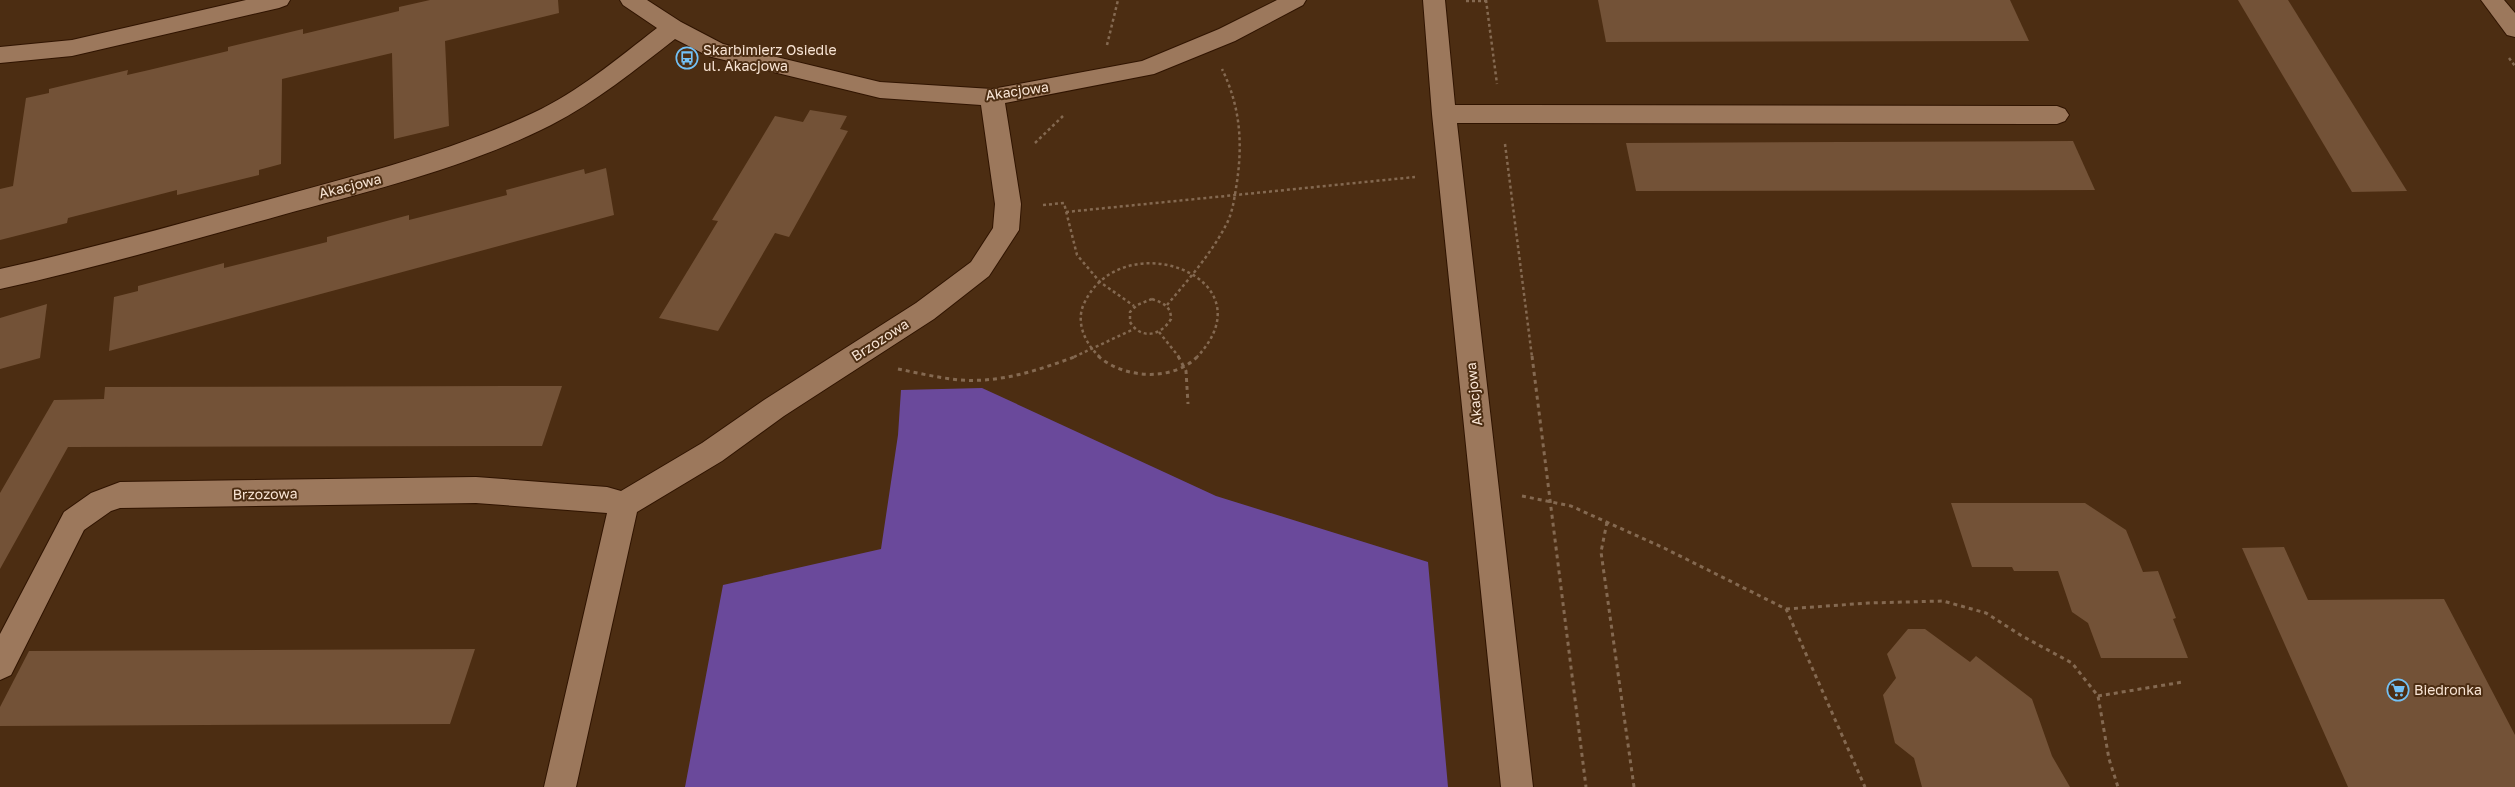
<svg xmlns="http://www.w3.org/2000/svg" width="2515" height="787" font-family="'Golos Text',sans-serif">
  <rect width="100%" height="100%" fill="#4c2d12"/>
  <path fill="#6a499b" d="M982 388 1216 496 1428 562 1448 787H685L723 585 881 549 898 435 901 390Z"/>
  <g fill="#735237">
    <path d="M430 0H558L559 13 445 41 449 126 394 139 392 53 282 79 281 164 259 170V175L177 195V190L111 207 68 218 67 223 0 240V189L13 186 26 98 49 93V89L128 70 127 75 149 70 228 51V47L303 29V34L399 11V7Z"/>
    <path d="M1598 0H2010L2029 41 1606 42Z"/>
    <path d="M2238 0H2288L2407 191 2352 192Z"/>
    <path d="M810 110 847 116 840 129 848 131 789 237 775 233 718 331 659 318 718 221 712 220 775 116 803 122Z"/>
    <path d="M2073 141 2095 190 1636 191 1626 143Z"/>
    <path d="M606 168 614 215 109 351 114 297 138 291V286L224 263V268L327 242V237L409 215V220L507 195 506 190 584 169 585 174Z"/>
    <path d="M47 304 40 358 0 369V318Z"/>
    <path d="M562 386 542 446 68 447 0 569V493L54 400 104 399 105 387Z"/>
    <path d="M1951 503H2085L2126 530 2143 572 2158 571 2176 618 2173 619 2188 658H2101L2088 623 2072 612 2058 571H2014L2012 567H1972Z"/>
    <path d="M2284 547 2308 600 2444 599 2515 735V787H2348L2242 548Z"/>
    <path d="M1908 629H1925L1970 662 1976 656 2032 699 2052 756 2070 787H1922L1914 758 1895 743 1883 695 1896 678 1887 654Z"/>
    <path d="M475 649 450 724 0 726V707L29 651Z"/>
  </g>
  <g fill="none" stroke-linecap="round" stroke-linejoin="round">
    <g stroke="#301400" stroke-width="2">
      <g id="minor">
        <path d="M246 0H290L287 5 279 8 72 56 0 63V47L72 40Z"/>
        <path d="M620 0H647L681 22 723 44 880 82 992 89 1142 61 1219 29 1277 0H1306L1303 5 1235 41 1154 74 1005 103 1021 204 1019 230 989 276 934 319 784 416 722 461 637 512 576 787H544L607 513 476 503 120 508 111 511 84 530 11 675 0 680V634L64 512 91 493 120 482 476 477 607 487 621 491 702 443 764 400 916 303 971 262 993 228 995 204 981 105 880 98 708 56 675 39C635 70 596 102 551 125 466 168 373 190 282 215 188 241 95 268 0 289V269C90 249 178 224 267 200 357 175 448 153 533 113 578 92 617 59 657 28L623 5Z"/>
        <path d="M1423 0H1445L1455 105 2057 106 2065 109 2069 115 2065 121 2057 124 1457 123 1533 787H1501L1432 114Z"/>
        <path d="M2481 0H2504L2515 13V37L2507 35Z"/>
      </g>
    </g>
    <g stroke="#846951" stroke-width="2.5" stroke-dasharray="3 3" stroke-linecap="butt">
      <path d="M1486 0 1497 84"/>
      <path d="M1466 1H1486"/>
      <path d="M1107 45 1118 0"/>
      <path d="M2509 58 2515 66"/>
      <path d="M1035 143 1063 116"/>
      <path d="M1505 144 1532 357"/>
      <path d="M1043 205 1064 203 1077 255 1100 282 1134 306"/>
      <path d="M1066 212 1415 177"/>
      <path d="M1152 299C1163 303 1171 306 1171 319 1161 336 1141 340 1130 322V312L1137 305Z"/>
      <path d="M1167 305C1188 280 1211 254 1226 225 1232 214 1234 201 1236 188 1243 146 1241 108 1222 69"/>
      <path d="M1159 332 1179 357"/>
      <path d="M1074 357 1134 329"/>
      <path d="M1100 357C1086 345 1076 324 1083 306 1118 221 1273 276 1197 357"/>
    </g>
    <g stroke="#846951" stroke-width="3" stroke-dasharray="4 4" stroke-linecap="butt">
      <path d="M1098 356C1124 379 1173 382 1198 356"/>
      <path d="M1178 356 1186 371 1188 404"/>
      <path d="M1532 356 1586 787"/>
      <path d="M898 369C918 373 939 378 960 380 1001 383 1039 370 1077 356"/>
      <path d="M1522 496 1571 506 1664 548 1786 609 1865 787"/>
      <path d="M1607 522 1601 552 1634 787"/>
      <path d="M1786 609 1868 603 1943 601 1986 613 2022 636 2072 663 2098 696 2109 759 2118 787"/>
      <path d="M2098 696 2183 682"/>
    </g>
    <use href="#minor" fill="#9c785c" fill-rule="evenodd"/>
  </g>
  <defs>
    <g id="bus-ring" transform="scale(1.125)"><circle r="9.5" fill="#4c2d12" stroke="#73c1f5" stroke-width="1.5"/><path d="M-5-6H5V4H4V6H2V4H-2V6H-4V4H-5ZM-3.5-4V0h7V-4ZM-3.5 1.2v1.5H-2V1.2ZM2 1.2v1.5H3.5V1.2Z" fill="#73c1f5"/></g>
    <g id="supermarket-ring" transform="scale(1.125)"><circle r="9.5" fill="#4c2d12" stroke="#73c1f5" stroke-width="1.5"/><path d="M-6-5.5h2.5l.6 2H6L4.5 2H-2.5L-4.4-4H-6ZM-1.5 3.2a1.3 1.3 0 1 0 .1 0ZM3 3.2a1.3 1.3 0 1 0 .1 0Z" fill="#73c1f5"/></g>
  </defs>
  <g fill-rule="evenodd">
    <use href="#bus-ring" x="687" y="58"/>
    <use href="#supermarket-ring" x="2398" y="690"/>
  </g>
  <g text-anchor="middle" stroke-width="4" stroke-linejoin="round" paint-order="stroke">
    <g font-size="14" fill="#f9e5d5" stroke="#4c2d12" text-anchor="start">
      <text x="703" y="55">Skarbimierz Osiedle<tspan x="703" dy="16">ul. Akacjowa</tspan></text>
      <text x="2414" y="695">Biedronka</text>
    </g>
    <g font-size="14" fill="#f9e5d5" stroke="#4c2d12">
      <text transform="translate(1017 91) rotate(-8)" y="5">Akacjowa</text>
      <text transform="translate(350 186) rotate(-14)" y="5">Akacjowa</text>
      <text transform="translate(880 340) rotate(-33)" y="5">Brzozowa</text>
      <text transform="translate(1474 394) rotate(-96)" y="5">Akacjowa</text>
      <text transform="translate(265 494) rotate(-1)" y="5">Brzozowa</text>
    </g>
  </g>
</svg>
